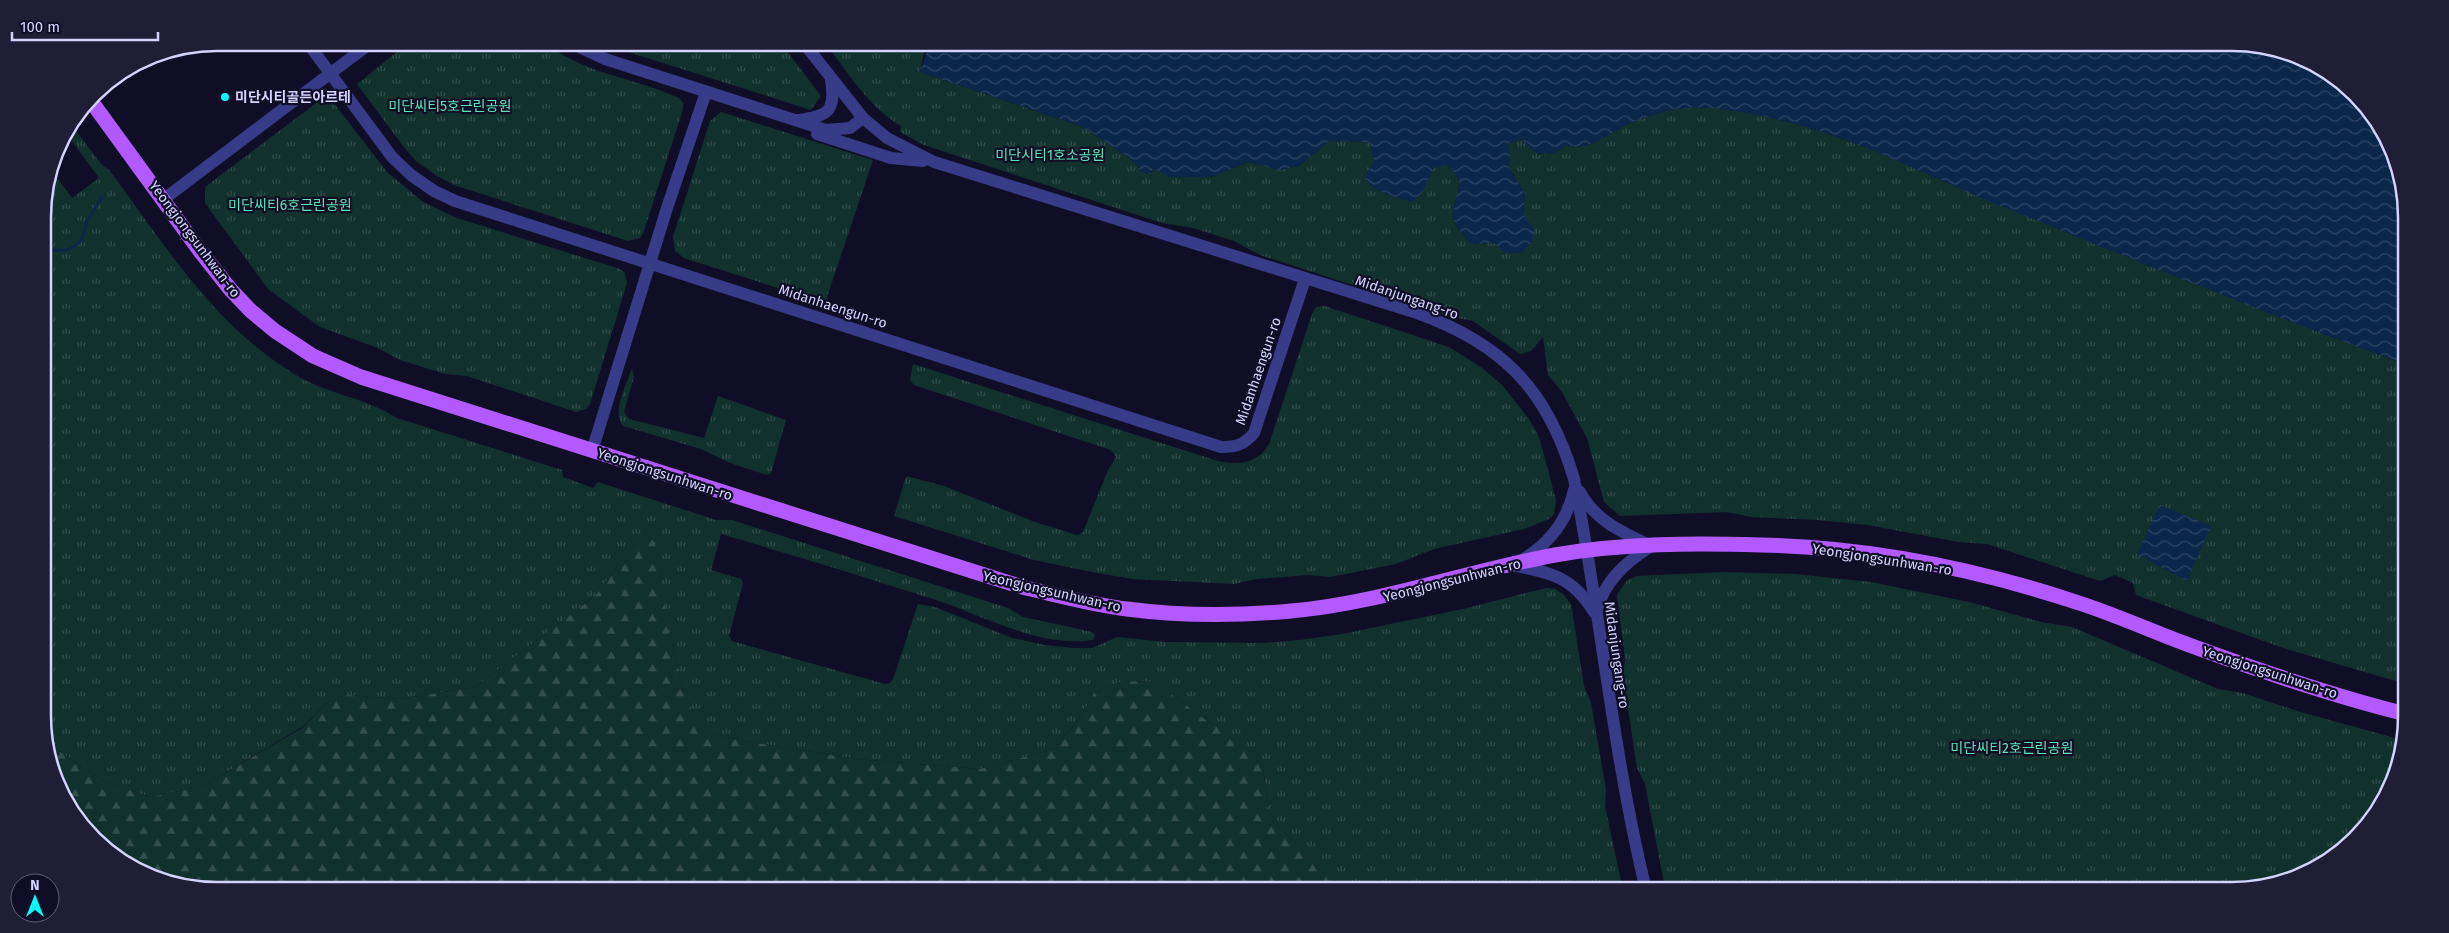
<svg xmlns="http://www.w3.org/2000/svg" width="2449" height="933" font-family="'Fira Sans','Noto Sans KR',sans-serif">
  <defs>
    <pattern id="grass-tufts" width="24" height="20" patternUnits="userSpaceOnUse" patternTransform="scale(1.25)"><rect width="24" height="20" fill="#11312d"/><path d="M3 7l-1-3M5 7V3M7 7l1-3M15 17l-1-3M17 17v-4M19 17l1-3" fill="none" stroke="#334e4c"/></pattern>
    <pattern id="forest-firs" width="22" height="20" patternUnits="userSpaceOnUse" patternTransform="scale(1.25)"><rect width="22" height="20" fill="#11312d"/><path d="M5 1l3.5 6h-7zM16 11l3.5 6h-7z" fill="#334e4c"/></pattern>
    <pattern id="water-waves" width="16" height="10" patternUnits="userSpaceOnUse" patternTransform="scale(1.25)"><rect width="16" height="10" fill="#09274a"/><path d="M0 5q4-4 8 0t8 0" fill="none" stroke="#2c4565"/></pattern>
  </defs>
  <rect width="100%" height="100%" fill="#100e26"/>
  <g fill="url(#grass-tufts)">
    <path d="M408 43H545C587 75 633 77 679 98L683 103V109L644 231 640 238 628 241 454 185 437 176 416 161 403 146 357 84Z"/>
    <path d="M600 43H781L821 96 811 110Z"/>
    <path d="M825 43H926L920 72 1083 127 1132 160 1142 172H1152L1155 169 1170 176 1211 177 1249 162 1279 170 1299 166 1329 141 1364 142 1371 145 1374 162C1357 185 1374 187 1393 197L1429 178 1434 167 1447 165C1469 183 1454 193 1453 214 1453 227 1464 234 1471 244L1494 243 1523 214 1525 194 1508 166 1510 157 1508 144 1520 139 1538 154 1554 153 1567 145C1587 152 1607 134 1624 126 1639 119 1660 112 1676 109 1710 103 1762 115 1796 124 1867 143 1932 178 2000 205 2134 260 2269 314 2405 364L2406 684 2283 648 2147 599 2136 595 2133 583 2115 575 2100 581 1987 544 1958 542 1868 525 1818 520 1751 517 1727 512 1620 516 1604 502 1587 438 1562 392 1548 375 1543 337 1531 351 1520 354 1473 321 1452 317 1260 255 1234 241 1193 228 1162 223 924 145 900 132 901 126C868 107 848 72 825 43Z"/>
    <path d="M326 100 333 102 387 172 423 202 457 218 620 269 625 273 627 283 590 404 586 409 576 412 467 376 445 374 400 360 378 348 320 327 268 289 205 203V187L319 101Z"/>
    <path d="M721 112 873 160 825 303 684 258 675 251 673 237 710 121Z"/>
    <path d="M72 126 102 165 110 171C165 245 214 326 296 375 327 394 366 398 397 418L562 470 563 477 593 488 598 482 716 520H732L1008 608 1023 617 1088 631 1094 633 1095 636 1093 640C1037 648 984 615 933 599 862 576 792 555 721 534L711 570 741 579 743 583 729 636 732 641 885 684 890 683 893 679 918 604 935 607 1012 638 1045 645 1073 648H1092L1117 637 1165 642 1263 643 1300 640 1342 634 1463 609 1546 588 1555 589 1563 594 1571 604 1584 686 1591 703 1606 789 1605 806 1623 890H1330L1327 877 1300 847 1270 819 1263 766 1241 740 1206 720 1155 682 1122 681 1094 693 1080 718 1054 749 980 769 857 759 744 741 710 733 695 715 683 690 668 626 637 540 595 596 475 687 400 699 346 695 327 703 302 727 203 786 151 797 105 782 46 742 43 206 52 171 72 198 99 178 66 133Z"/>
    <path d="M1325 306 1449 347 1482 368 1502 385 1529 419 1539 437 1556 500 1554 514 1549 519 1524 529 1434 549 1396 564 1330 577 1308 575 1257 579 1234 584 1132 579 1087 571 1034 560 894 516 906 476 944 486 1035 522 1077 535 1083 532 1108 470 1116 457 1111 450 914 385 910 380 913 364 1218 461C1240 465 1257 464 1269 444L1312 314 1316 307Z"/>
    <path d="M632 368 634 377 624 412 629 419 704 438 718 396 786 420 771 473 767 475 730 463 701 449 623 426C611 412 627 384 632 368Z"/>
    <path d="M1723 572 1795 574 1871 582 1969 602 2041 622 2072 627 2218 689 2243 693 2297 711 2402 740 2397 772 2377 813 2338 854 2288 881 2243 890H1668L1664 883 1645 784 1637 768 1623 676 1625 659 1617 595 1627 580 1637 576Z"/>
  </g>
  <path fill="url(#forest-firs)" d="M648 535 655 543 668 626 683 690 695 715 710 733 744 741 857 759 980 769 1054 749 1080 718 1094 693 1122 681 1155 682 1206 720 1241 739 1263 766 1270 819 1300 847 1327 877 1330 890H217L161 881 86 831 46 749V742L105 782 151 797 203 786 302 728 327 703 346 695 400 699 475 687 595 596 637 540Z"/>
  <g fill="url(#water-waves)">
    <path d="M930 42H2232L2288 52 2363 102 2393 150 2405 194V364C2266 314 2129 258 1991 202 1926 175 1864 142 1796 124 1762 115 1710 103 1676 109 1660 112 1639 119 1624 126 1607 134 1588 152 1567 145L1554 153 1538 154 1520 139 1508 144 1510 157 1508 166 1525 194 1523 214 1534 229 1532 242 1522 253H1505L1494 243 1471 244C1464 234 1453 227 1453 214 1454 193 1469 183 1447 165L1434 168 1421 194 1412 202C1397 198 1375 193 1365 179L1366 174 1374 162 1371 145 1364 142 1329 141 1299 166 1279 170 1249 162 1211 177H1170L1155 169 1147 174 1142 172 1132 160 1083 127 920 72Z"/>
    <path d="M2160 505 2211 526 2187 581 2137 554Z"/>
  </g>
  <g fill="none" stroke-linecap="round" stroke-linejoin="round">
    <path stroke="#09274a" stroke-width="3" d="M43 251 67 250 75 246 82 239 87 221 102 197"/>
    <g stroke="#373b88" stroke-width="12">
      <path d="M307 42 392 157 411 175 434 191 455 201 1221 447C1236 447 1244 445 1254 433L1305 279"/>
      <path d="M569 42 605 59 826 130 850 128 863 118"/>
      <path d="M803 42 863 118 887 138 934 162 1417 313C1504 344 1548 391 1574 479 1601 616 1613 755 1646 890"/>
      <path d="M798 120C828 116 836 112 831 80"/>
      <path d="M817 134 891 158 923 161"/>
      <path d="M164 199 372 42"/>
      <path d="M592 451 667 208 706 92"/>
      <path d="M1580 492C1595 520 1621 532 1649 545"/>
      <path d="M1520 561C1548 545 1567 522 1574 490"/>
      <path d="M1511 565C1550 572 1573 577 1594 612"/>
      <path d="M1596 612C1605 580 1625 563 1651 546"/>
    </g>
    <path stroke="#b25aff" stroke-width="15" d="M91 101 200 251 230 289 251 311 275 331 313 356 361 377 1022 587C1057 595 1092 605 1127 609 1181 616 1237 616 1291 611 1381 603 1466 571 1555 555 1623 543 1693 543 1761 545 1867 547 1976 569 2076 602 2114 614 2151 631 2189 645 2260 671 2333 696 2406 714"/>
  </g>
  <circle fill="#00fdfe" stroke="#100e26" stroke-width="2" cx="225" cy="97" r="5"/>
  <g text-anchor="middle" stroke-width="4.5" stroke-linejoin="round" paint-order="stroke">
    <g font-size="14" font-weight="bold" fill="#d4d3ff" stroke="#100e26" text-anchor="start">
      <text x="235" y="102">미단시티골든아르테</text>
    </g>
    <g font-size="14" fill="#59e5b5" stroke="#100e26">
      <text x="450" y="111">미단씨티5호근린공원</text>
      <text x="1050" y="160">미단시티1호소공원</text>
      <text x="290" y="210">미단씨티6호근린공원</text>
      <text x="2012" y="753">미단씨티2호근린공원</text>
    </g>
    <g font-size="14" fill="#d4d3ff" stroke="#100e26">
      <text transform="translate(195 239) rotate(53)" y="5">Yeongjongsunhwan-ro</text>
      <text transform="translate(1407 297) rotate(19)" y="5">Midanjungang-ro</text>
      <text transform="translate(833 306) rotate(18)" y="5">Midanhaengun-ro</text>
      <text transform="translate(1258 371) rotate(-71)" y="5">Midanhaengun-ro</text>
      <text transform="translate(665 474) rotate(18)" y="5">Yeongjongsunhwan-ro</text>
      <text transform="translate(1882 559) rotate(9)" y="5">Yeongjongsunhwan-ro</text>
      <text transform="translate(1452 580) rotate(-14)" y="5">Yeongjongsunhwan-ro</text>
      <text transform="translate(1052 591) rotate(13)" y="5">Yeongjongsunhwan-ro</text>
      <text transform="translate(1617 655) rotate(82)" y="5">Midanjungang-ro</text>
      <text transform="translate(2270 672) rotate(18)" y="5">Yeongjongsunhwan-ro</text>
    </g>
  </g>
  <path d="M0 0H2449V933H0ZM217 51H2232A166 166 0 0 1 2398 217V716A166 166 0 0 1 2232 882H217A166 166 0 0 1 51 716V217A166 166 0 0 1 217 51Z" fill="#201e37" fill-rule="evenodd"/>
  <path fill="none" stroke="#d4d3ff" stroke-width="2.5" d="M217 51H2232A166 166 0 0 1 2398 217V716A166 166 0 0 1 2232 882H217A166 166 0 0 1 51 716V217A166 166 0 0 1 217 51Z"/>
  <g transform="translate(35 898)"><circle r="24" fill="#100e26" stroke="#5e5d7d"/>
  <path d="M0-4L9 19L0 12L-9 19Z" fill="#00fdfe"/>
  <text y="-8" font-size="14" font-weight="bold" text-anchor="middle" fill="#d4d3ff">N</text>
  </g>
  <path d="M12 32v8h146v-8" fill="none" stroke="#d4d3ff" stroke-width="2.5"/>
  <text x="20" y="32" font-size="15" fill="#d4d3ff" stroke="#100e26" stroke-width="4" paint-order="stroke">100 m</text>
</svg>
